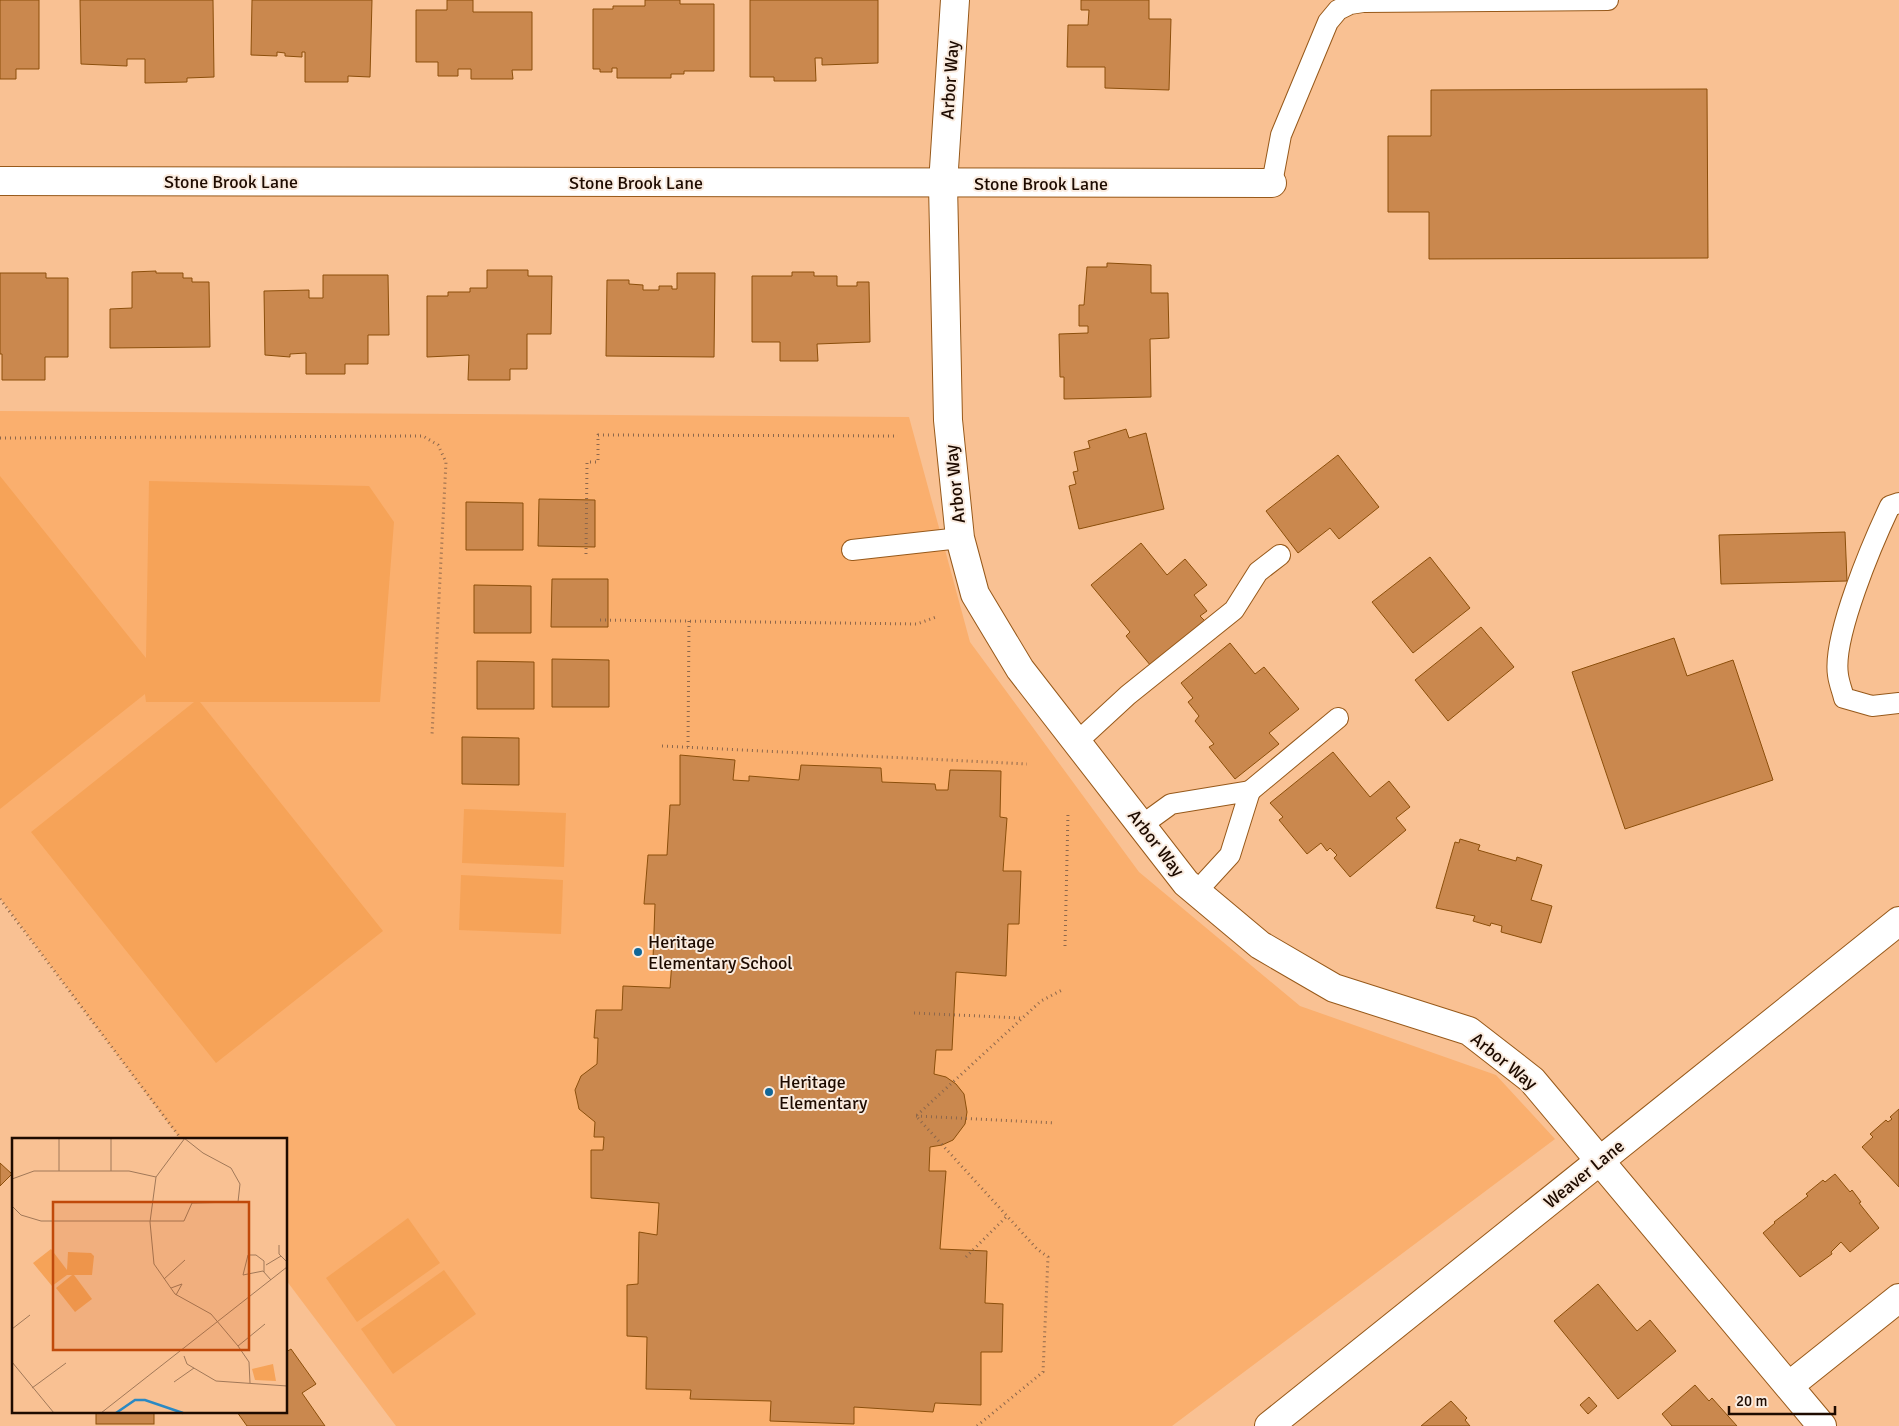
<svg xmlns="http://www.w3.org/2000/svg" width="1899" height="1426" font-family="Signika,sans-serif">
  <rect width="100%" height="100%" fill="#f9c193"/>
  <path fill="#faaf6e" d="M0 411 909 417 970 642 1139 872 1300 1006 1496 1075 1555 1139 1172 1426H396L286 1280V1140H181L0 898Z"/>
  <g fill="#f6a358">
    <path d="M0 476 146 658 149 481 369 486 394 522 380 702H200L383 931 216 1063 31 832 194 702H146L145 694 0 809Z"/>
    <path d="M464 809 566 813 564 867 462 863Z"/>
    <path d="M461 875 563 880 561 934 459 930Z"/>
    <path d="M408 1218 440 1263 357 1322 326 1278Z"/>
    <path d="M444 1270 476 1314 393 1374 361 1329Z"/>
  </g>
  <g fill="#ca884e" stroke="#8c4f0b">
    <path d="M0 0H39V69H16V79H0Z"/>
    <path d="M80 0H213L214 77 187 78V82L145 83V59H127V66L81 64Z"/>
    <path d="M252 0H372L370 77 348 76V82H305V52H302V57L285 56V53L277 52V56L251 55Z"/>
    <path d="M447 0H473V12H532V70H512L513 79H471V69H458V76H438V62H416V10H447Z"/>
    <path d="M645 0H680V4H714V71H684V74H671V78H617V68H612V72H600V69H593V9H613V6H645Z"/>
    <path d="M750 0H878V63L822 65V58H815L816 81H774V77H750Z"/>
    <path d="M1081 0H1149V19H1171L1169 90 1105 88V67H1067L1068 25H1088L1089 10H1081Z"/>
    <path d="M1707 89 1708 258 1429 259V212H1388V136H1431V90Z"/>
    <path d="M1107 263 1151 265V293H1168L1169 338 1150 339 1151 397 1064 399V377H1060L1059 334 1088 333V326H1079V305H1084L1087 267H1107Z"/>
    <path d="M487 270H528V276H552L551 334H527V369H510V380H468L469 355 427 357V296H448V292H470V288H487Z"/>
    <path d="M156 271V273H183V278H192V282H209L210 347 110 348V309L132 308V272Z"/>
    <path d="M792 272H814V276H837V286H857V282H869L870 342 817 344 818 361H780V342H752V276H792Z"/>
    <path d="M0 273H46V278H68V357H45V380H2V354H0Z"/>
    <path d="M677 273H715L714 357 606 356 607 280H629V284L643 285V290H659V286H672V289H677Z"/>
    <path d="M323 275H388L389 335H368V364H345V374H306V353L290 354V357L265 355 264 291 309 290V298H323Z"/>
    <path d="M1126 429 1129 438 1146 433 1164 509 1079 529 1069 486 1076 484 1073 472 1078 471 1074 452 1090 448 1088 441Z"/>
    <path d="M1338 455 1379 507 1339 539 1330 528 1298 553 1266 511Z"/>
    <path d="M539 499 595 500V547L538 546Z"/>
    <path d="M466 502 523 503V550H466Z"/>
    <path d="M1845 532 1847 581 1721 584 1719 535Z"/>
    <path d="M1141 543 1167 575 1185 559 1207 585 1194 595 1207 611 1200 616 1205 621 1151 666 1126 636 1130 632 1091 585Z"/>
    <path d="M1430 557 1470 608 1413 653 1372 602Z"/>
    <path d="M552 579H608V627H551Z"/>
    <path d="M474 585 531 586V633H474Z"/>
    <path d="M1481 627 1514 667 1448 721 1415 680Z"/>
    <path d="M1674 638 1687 676 1733 660 1773 780 1625 829 1572 672Z"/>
    <path d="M1230 643 1255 674 1264 667 1299 709 1269 733 1279 744 1235 779 1209 747 1214 744 1195 721 1199 716 1188 702 1193 698 1181 683Z"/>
    <path d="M552 659 609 660V707H552Z"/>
    <path d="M477 661 534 662V709H477Z"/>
    <path d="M462 737 519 738V785L462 784Z"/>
    <path d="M1333 752 1370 797 1389 781 1410 807 1396 818 1406 830 1350 877 1334 858 1337 855 1330 848 1327 851 1321 843 1307 854 1279 820 1283 817 1270 803Z"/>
    <path d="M680 755 735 760 733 780 749 781V776L799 780 801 765 881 768 882 782 935 784 936 790H948L950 770 1001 771 1000 817 1007 818 1003 871H1021L1019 924H1008L1006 976 956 972 952 1050H936L934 1074 946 1077 956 1084 964 1094 967 1112 965 1124 953 1140 942 1145 930 1147 929 1171H946L940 1249 987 1251 985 1303 1003 1304 1002 1352H981V1405L935 1403 933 1412 854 1407V1424L770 1421 771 1401 690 1399 691 1390 646 1389 647 1337 627 1336V1285L638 1284 639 1232 657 1235 659 1203 591 1198V1150H603L604 1137H594L595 1122 579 1109 575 1090 581 1076 597 1064 598 1038H594L596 1010H622L623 986 670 988 672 961 653 959 655 904H644L648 855H667L670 805H680Z"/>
    <path d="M1460 839 1480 845 1478 850 1516 861 1517 857 1542 865 1531 900 1552 906 1541 943 1501 932 1502 926 1491 923 1490 926 1473 921 1475 916 1436 908 1455 842 1459 843Z"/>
    <path d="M1899 1109V1187L1862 1147 1873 1137 1870 1134 1886 1120 1888 1122 1892 1119 1890 1117Z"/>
    <path d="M0 1163 12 1174 0 1186Z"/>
    <path d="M1835 1174 1850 1192 1852 1190 1861 1202 1859 1203 1879 1228 1850 1252 1841 1242 1831 1252 1832 1254 1800 1277 1763 1233 1775 1223 1774 1222 1808 1196 1806 1194 1823 1180 1825 1182Z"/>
    <path d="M1598 1284 1637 1331 1650 1320 1676 1351 1618 1399 1554 1321Z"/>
    <path d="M291 1349 316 1384 302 1393 325 1426H247L237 1412H286V1352Z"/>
    <path d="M1695 1385 1709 1401 1712 1398 1737 1426H1672L1662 1414Z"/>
    <path d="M1589 1397 1597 1406 1588 1414 1580 1405Z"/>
    <path d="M1451 1401 1467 1418 1465 1420 1470 1426H1421Z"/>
    <rect x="96" y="1412" width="58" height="12"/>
  </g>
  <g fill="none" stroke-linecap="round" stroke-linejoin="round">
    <g stroke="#97591a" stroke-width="22">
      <g id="service">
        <path d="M1272 183 1281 135 1328 22 1338 10 1350 4 1363 2 1608 0"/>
        <path d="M1899 503 1890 506C1873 542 1832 637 1838 675 1839 683 1842 690 1844 698L1872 706 1899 703"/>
        <path d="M852 550 960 538"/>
        <path d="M1077 742 1128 695 1234 610 1258 572 1280 555"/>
        <path d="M1250 791 1338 718"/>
        <path d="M1142 825 1171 804 1250 791 1230 855 1197 891"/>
      </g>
    </g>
    <g stroke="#97591a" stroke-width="30">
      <g id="minor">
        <path d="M955 0 943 184 948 420 960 538 975 594 1020 669 1186 883 1260 945 1334 988 1469 1031 1532 1080 1822 1426"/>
        <path d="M0 181 1272 183"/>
        <path d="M1790 1385 1899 1298"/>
      </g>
    </g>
    <g stroke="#97591a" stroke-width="30">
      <path id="tertiary" d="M1269 1426 1899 921"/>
    </g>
    <g stroke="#8d674b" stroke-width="3" stroke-dasharray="1 4" stroke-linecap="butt">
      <path d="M0 438 423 436 438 445 446 462 432 735"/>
      <path d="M586 554 587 462H598V435L898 436"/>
      <path d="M600 620 917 624 936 617"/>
      <path d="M662 746 1027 764"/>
      <path d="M688 747 689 621"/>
      <path d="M0 899 182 1140"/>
      <path d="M1065 946 1068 813"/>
      <path d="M914 1013 1021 1018"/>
      <path d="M916 1116 1055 1123"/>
      <path d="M966 1257 1007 1216"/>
      <path d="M977 1426 1043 1372 1048 1257 1037 1249 916 1116 1041 1001 1062 990"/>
    </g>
    <use href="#service" stroke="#fff" stroke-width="20"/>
    <use href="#minor" stroke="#fff" stroke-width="28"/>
    <use href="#tertiary" stroke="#fff" stroke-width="28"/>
  </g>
  <g fill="#116798" stroke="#faece0" stroke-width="2">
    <circle cx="638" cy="952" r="5"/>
    <circle cx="769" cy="1092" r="5"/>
  </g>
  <g text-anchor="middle" stroke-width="4" stroke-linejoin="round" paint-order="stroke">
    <g font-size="18" fill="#1e0b00" stroke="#faece0">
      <text transform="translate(950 80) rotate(-86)" y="6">Arbor Way</text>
      <text x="231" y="188">Stone Brook Lane</text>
      <text x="636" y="189">Stone Brook Lane</text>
      <text x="1041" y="190">Stone Brook Lane</text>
      <text transform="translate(955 484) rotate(-96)" y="6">Arbor Way</text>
      <text transform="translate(1156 843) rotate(52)" y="6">Arbor Way</text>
      <text transform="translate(1504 1061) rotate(39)" y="6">Arbor Way</text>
      <text transform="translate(1584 1174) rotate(-39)" y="6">Weaver Lane</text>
    </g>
    <g font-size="18" fill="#1e0b00" stroke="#faece0" text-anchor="start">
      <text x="648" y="948">Heritage<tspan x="648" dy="21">Elementary School</tspan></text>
      <text x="779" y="1088">Heritage<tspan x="779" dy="21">Elementary</tspan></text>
    </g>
  </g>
  <g transform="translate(12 1138)">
    <rect width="275" height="275" fill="#f9c193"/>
    <path d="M39 111 55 132 56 114 79 115 82 118 80 137H62L80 161 63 174 44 150 60 137H55L40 148 21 125ZM261 226 264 243 243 242 240 231Z" fill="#f6a358"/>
    <path fill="none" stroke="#2b89c3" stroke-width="2.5" d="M104 275 123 262H133L171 275"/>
    <path fill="none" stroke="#a17858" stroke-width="1" d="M47 0V33M99 0V33M173 0 144 39 138 84 142 126 163 156 199 176 226 208 237 224 238 245M249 0H275M0 41 22 33H117L144 39M0 68 9 77 29 83H172L180 65 226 64 228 46 219 30 191 15 172 0M267 107V116L275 124M254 127 269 118M252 134V123L244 117H236L231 137 251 133 259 142M152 141 173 122M159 150 170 146 164 157M0 191 18 177M226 208 253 186M172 218 175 226 204 243 275 248M0 224 42 275M162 244 182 230M20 250 54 225M89 275 275 129"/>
    <path fill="#c0490a" fill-opacity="0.15" stroke="#c0490a" stroke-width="2.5" d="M41 64H237V212H41Z"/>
    <rect width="275" height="275" fill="none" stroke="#1e0b00" stroke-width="2.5"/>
  </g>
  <path d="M1729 1406v8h106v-8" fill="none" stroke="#1e0b00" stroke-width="2.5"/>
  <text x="1736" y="1406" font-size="15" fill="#1e0b00" stroke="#faece0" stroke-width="4" paint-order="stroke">20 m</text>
</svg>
